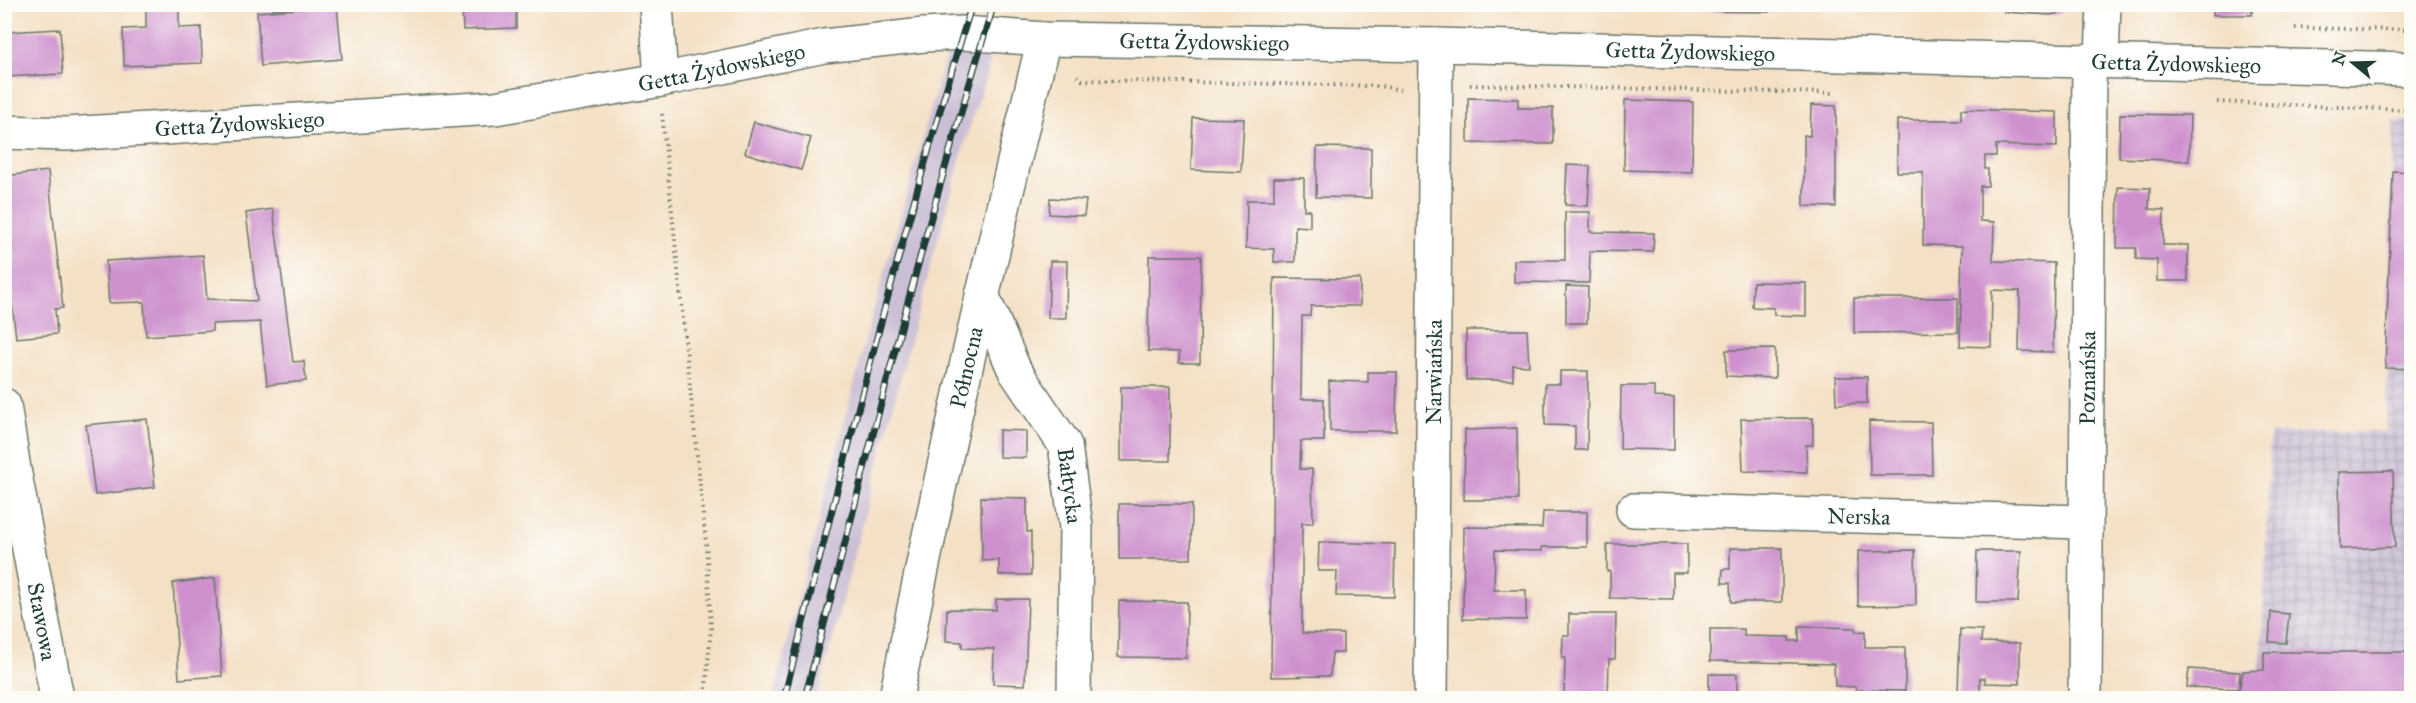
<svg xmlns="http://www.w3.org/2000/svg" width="2416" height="703" font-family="'IM FELL Great Primer',serif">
  <defs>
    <pattern id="industrial-grid" width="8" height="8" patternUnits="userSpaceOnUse" patternTransform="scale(1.5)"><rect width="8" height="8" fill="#cbbfd5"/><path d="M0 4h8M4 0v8" fill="none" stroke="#a49cae"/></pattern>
  </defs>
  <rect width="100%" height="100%" fill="#fdfcf7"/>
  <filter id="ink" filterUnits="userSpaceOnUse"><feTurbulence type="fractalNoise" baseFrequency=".0167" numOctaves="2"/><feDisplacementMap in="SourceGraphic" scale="12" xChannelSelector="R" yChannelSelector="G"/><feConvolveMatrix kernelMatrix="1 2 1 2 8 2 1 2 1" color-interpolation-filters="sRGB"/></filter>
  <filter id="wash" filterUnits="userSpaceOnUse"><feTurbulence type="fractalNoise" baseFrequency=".008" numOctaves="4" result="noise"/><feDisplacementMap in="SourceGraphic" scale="24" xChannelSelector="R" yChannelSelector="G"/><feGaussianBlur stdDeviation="1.35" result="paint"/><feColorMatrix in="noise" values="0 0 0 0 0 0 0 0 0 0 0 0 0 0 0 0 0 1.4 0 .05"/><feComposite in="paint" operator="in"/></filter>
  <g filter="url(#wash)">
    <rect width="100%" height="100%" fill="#f4e0c5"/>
    <path fill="url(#industrial-grid)" d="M2394 121H2411V698H2254L2262 652 2270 433 2386 432Z"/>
    <path fill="#cbbfd5" d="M947 52 991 60 965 142 912 334 817 698H773L870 323Z"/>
    <g id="blocks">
      <g fill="#ce91ce">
        <path d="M146 4H179V28L201 27 202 63 124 66 123 29 146 28Z"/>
        <path d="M272 4H303L304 6 273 9Z"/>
        <path d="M462 4H516V28L463 30Z"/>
        <path d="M1701 4H1769V12L1701 11Z"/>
        <path d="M2004 4H2064L2061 13 2050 15 2004 12Z"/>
        <rect x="2213" y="4" width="39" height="11"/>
        <path d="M337 6 342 59 261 66 257 12Z"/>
        <path d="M60 29 63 74 5 77V32Z"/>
        <path d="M1468 98 1518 99V108H1553V144L1468 143Z"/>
        <path d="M1625 100 1693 102 1692 172 1624 170Z"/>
        <path d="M1811 105 1836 106V207L1804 206V135L1810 136Z"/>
        <path d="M1961 109 2057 112V147L1996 145V156H1985V169H1988V186H1980V221L1994 222 1993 261 2054 263 2053 352 2019 351 2020 291 1992 290 1991 347 1960 346 1962 246 1923 245V172H1897V120H1961Z"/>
        <path d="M2120 114 2190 115 2189 161 2119 158Z"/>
        <path d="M1193 118 1244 119 1241 172 1191 170Z"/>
        <path d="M754 122 811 138 801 170 745 153Z"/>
        <path d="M1317 147 1371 148V198L1316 197Z"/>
        <path d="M1567 165 1590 166 1588 206 1565 205Z"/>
        <path d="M48 171 63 308 55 309 57 334 16 338 4 233V176Z"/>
        <path d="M2393 171 2412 172V369L2385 368Z"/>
        <path d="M1274 178H1304V210H1310V227L1295 226V262H1274V249L1246 248 1247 200H1274Z"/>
        <path d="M2118 187 2150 188 2149 209 2164 210 2163 245H2188V281H2157V260L2136 259V248H2117Z"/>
        <path d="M1050 198 1086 200 1084 216 1049 214Z"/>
        <path d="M273 209 293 362 304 361 306 381 267 385 260 322 212 324V331L146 336 144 302 109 303 106 261 203 255 207 299 257 301 246 213Z"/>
        <path d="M1565 212H1590V232L1654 233 1653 252 1590 251 1589 283 1514 282V260H1565Z"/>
        <path d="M1149 256H1201L1200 363H1179V352L1148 351Z"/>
        <path d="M1050 261H1067L1066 318H1048Z"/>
        <path d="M1274 278 1360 279V306H1311L1310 316H1302L1301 399H1324V441H1301L1300 469H1312L1313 523H1302V633L1343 634V653H1332L1330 676 1271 677Z"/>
        <path d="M1753 282 1806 283V316L1774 315V308L1752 307Z"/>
        <path d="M1566 286 1588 287 1587 323H1566Z"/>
        <path d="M1854 298H1958V332L1854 333Z"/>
        <path d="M1466 330H1527L1529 366 1513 365V380H1466Z"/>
        <path d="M1775 349V378L1726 376V350Z"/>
        <path d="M1560 371H1588L1587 450H1575V426L1545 425V384H1560Z"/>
        <path d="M1368 372H1397L1396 431H1330L1329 381 1368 382Z"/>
        <path d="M1835 377H1867V403L1836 404Z"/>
        <path d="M1621 386H1654V397L1674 398V450L1620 449Z"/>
        <rect x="1121" y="387" width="49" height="74"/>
        <path d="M1813 418V445H1806L1807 472 1743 471 1741 419Z"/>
        <path d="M147 419 155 487 95 495 86 425Z"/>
        <path d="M1869 421 1931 422 1932 475H1870Z"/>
        <path d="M1517 428 1518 500H1464L1465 430Z"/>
        <path d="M999 430 1026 431V458L999 457Z"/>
        <path d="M2393 471 2395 547 2340 549 2339 472Z"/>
        <path d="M981 497 1027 498V532H1031V575H999V560L982 561Z"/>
        <path d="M1119 504H1192L1191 559H1119Z"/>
        <path d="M1543 512H1587V547H1542V551L1495 550 1494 590H1526V620L1463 619 1464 527 1542 528Z"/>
        <path d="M1319 542 1395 544 1394 597 1336 596 1337 571H1318Z"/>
        <path d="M1607 544H1687V573H1673V599L1610 598V571L1607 572Z"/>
        <path d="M1730 548H1782V602H1731L1730 583H1722L1723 569H1730Z"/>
        <path d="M1915 550 1916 605 1858 606V551Z"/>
        <path d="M1977 551H2021L2018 602H1976Z"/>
        <path d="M215 578 222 676 179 679 173 583Z"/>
        <path d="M996 599H1028L1025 685 993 684 994 649 962 648V642L946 641 947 609 996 610Z"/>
        <path d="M1119 601 1187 602 1186 658 1118 657Z"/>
        <path d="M2271 612 2289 614 2286 643 2269 642Z"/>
        <path d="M1569 614H1616L1615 659H1609L1608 698H1564L1565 658H1562L1563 635H1569Z"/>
        <path d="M1799 626 1855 628 1856 632 1865 631V647H1905V691L1856 690V687L1835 686 1834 664 1710 661V629H1744V636L1789 637V641H1799Z"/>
        <path d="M1960 629 1982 630 1981 642 2020 643V684L1985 683V678H1980V694L1958 693Z"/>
        <path d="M2264 652H2408L2407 698H2237L2239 689 2187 687 2189 669 2240 672 2239 689 2243 671 2264 670Z"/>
        <rect x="1709" y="674" width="28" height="24"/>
      </g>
    </g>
  </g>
  <g filter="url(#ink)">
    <use href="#blocks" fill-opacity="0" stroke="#6a7667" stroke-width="1.5"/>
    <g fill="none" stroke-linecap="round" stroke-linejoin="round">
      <g stroke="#6a7667" stroke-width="36">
        <g id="minor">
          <path d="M656 4 661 80"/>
          <path d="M2102 60 2104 4"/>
          <path id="s1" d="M4 132 66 134 495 108 661 80 824 46 924 35 963 33 1044 39 1436 45 2412 69"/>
          <path id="s2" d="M982 295 1015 371 1065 445 1076 527 1074 698"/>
          <path id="s3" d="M4 405 14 469 57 698"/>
          <path id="s4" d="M1633 510 2085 522"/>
          <path id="s5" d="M896 698C939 477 990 257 1044 39"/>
          <path id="s6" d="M1431 698 1436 45"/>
          <path id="s7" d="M2085 698 2089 60"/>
        </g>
      </g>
      <g stroke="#6a7667" stroke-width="4" stroke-dasharray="1.5 4.5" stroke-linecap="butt">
        <path d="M2295 28 2412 30"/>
        <path d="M1077 76 1082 80 1381 86 1400 90"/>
        <path d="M1470 85 1834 93"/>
        <path d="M2217 102 2412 110"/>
        <path d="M662 114 706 543 711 628 705 698"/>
      </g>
      <use href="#minor" stroke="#fff" stroke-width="33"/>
      <g stroke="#1f3d34" stroke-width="7">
        <g id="rail">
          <path d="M784 698C843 466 901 234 972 4"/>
          <path d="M805 698C865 467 922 233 994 4"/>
        </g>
      </g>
      <use href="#rail" stroke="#fdfcf7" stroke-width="4.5" stroke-dasharray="14" stroke-linecap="butt"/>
    </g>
  </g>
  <g text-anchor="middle" stroke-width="4.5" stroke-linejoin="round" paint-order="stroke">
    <g font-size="22" fill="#1f3d34" stroke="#fdfcf7">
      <text dy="8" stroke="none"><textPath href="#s1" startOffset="1208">Getta Żydowskiego</textPath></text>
      <text dy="8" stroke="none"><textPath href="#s1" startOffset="1694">Getta Żydowskiego</textPath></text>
      <text dy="8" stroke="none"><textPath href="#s1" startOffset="2180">Getta Żydowskiego</textPath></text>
      <text dy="8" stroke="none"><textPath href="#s1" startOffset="722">Getta Żydowskiego</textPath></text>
      <text dy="8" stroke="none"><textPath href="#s1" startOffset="236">Getta Żydowskiego</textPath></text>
      <text dy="8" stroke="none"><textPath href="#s5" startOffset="338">Północna</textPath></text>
      <text dy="8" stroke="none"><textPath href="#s6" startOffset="326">Narwiańska</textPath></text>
      <text dy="8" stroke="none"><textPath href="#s7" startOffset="320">Poznańska</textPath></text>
      <text dy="8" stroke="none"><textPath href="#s2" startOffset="213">Bałtycka</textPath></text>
      <text dy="8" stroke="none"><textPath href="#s4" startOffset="226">Nerska</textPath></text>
      <text dy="8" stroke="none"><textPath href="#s3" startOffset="220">Stawowa</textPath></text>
    </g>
  </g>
  <rect width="2416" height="703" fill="none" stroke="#fdfcf7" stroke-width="24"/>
  <g transform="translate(2353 63) rotate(289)" stroke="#fdfcf7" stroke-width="4.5" paint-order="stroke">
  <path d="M0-4.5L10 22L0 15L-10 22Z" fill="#1f3d34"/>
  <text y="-9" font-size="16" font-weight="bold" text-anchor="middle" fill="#1f3d34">N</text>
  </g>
</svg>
